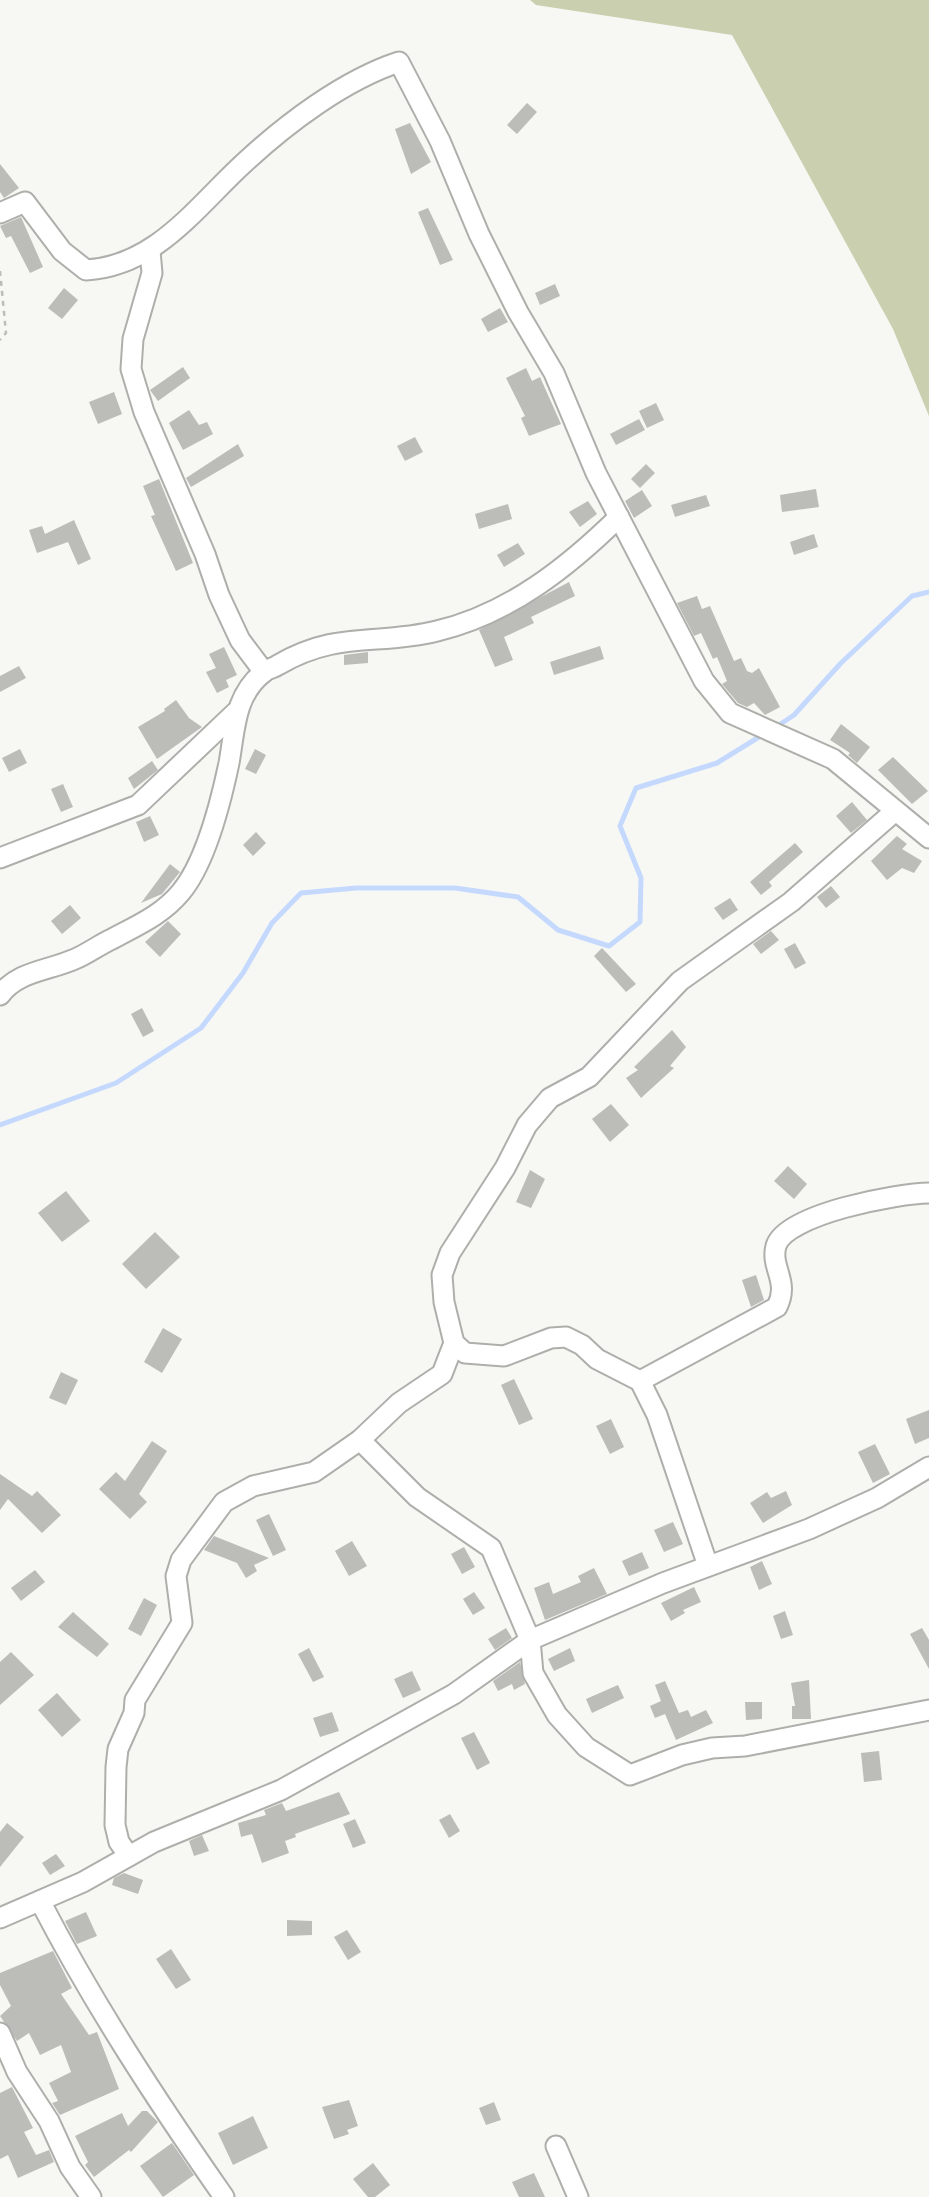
<svg xmlns="http://www.w3.org/2000/svg" width="929" height="2197" font-family="'Public Sans',sans-serif">
  <rect width="100%" height="100%" fill="#f7f8f3"/>
  <path fill="#cacfaf" d="M530 0H929V416L893 329 732 35 536 5Z"/>
  <g fill="none" stroke-linecap="round" stroke-linejoin="round">
    <g stroke="#c5d9ff" stroke-width="5">
      <path d="M776 727 794 715 841 663 912 596 929 592"/>
      <path d="M0 1125 116 1083 201 1028 243 973 272 923 301 893 356 888H455L518 897 558 930 609 946 640 922 641 878 620 826 636 788 717 763 764 734"/>
    </g>
  </g>
  <g fill="#bcbdb9">
    <path d="M527 103 537 112 517 134 507 125Z"/>
    <path d="M410 123 431 162 411 174 395 129Z"/>
    <path d="M0 164 19 188 4 198 0 192Z"/>
    <path d="M428 208 453 260 440 265 418 212Z"/>
    <path d="M21 217 43 267 30 273 11 236 6 238 0 226Z"/>
    <path d="M555 284 560 296 540 305 535 293Z"/>
    <path d="M64 288 78 300 62 319 48 308Z"/>
    <path d="M500 308 508 322 488 332 481 319Z"/>
    <path d="M183 367 190 378 158 401 150 390Z"/>
    <path d="M526 368 532 381 540 377 561 424 529 436 521 418 525 416 506 378Z"/>
    <path d="M114 392 122 414 98 424 89 402Z"/>
    <path d="M656 403 664 420 647 428 639 411Z"/>
    <path d="M189 410 199 425 207 422 213 434 183 450 169 423Z"/>
    <path d="M639 419 645 430 616 445 610 434Z"/>
    <path d="M415 437 423 452 405 461 397 446Z"/>
    <path d="M238 444 244 456 191 487 186 478Z"/>
    <path d="M646 464 655 473 640 488 631 479Z"/>
    <path d="M159 479 193 563 176 571 151 516 155 515 143 486Z"/>
    <path d="M816 489 819 507 782 512 780 495Z"/>
    <path d="M642 490 652 506 634 518 625 501Z"/>
    <path d="M706 495 710 506 675 517 671 505Z"/>
    <path d="M588 501 597 514 580 527 569 512Z"/>
    <path d="M508 504 512 519 479 529 475 514Z"/>
    <path d="M74 520 91 559 78 565 68 542 37 553 29 530 42 526 45 534Z"/>
    <path d="M814 534 818 547 794 555 790 542Z"/>
    <path d="M518 543 525 554 504 567 497 555Z"/>
    <path d="M569 582 575 596 531 617 534 623 504 637 513 660 495 667 479 630Z"/>
    <path d="M697 596 702 609 710 606 734 661 741 658 747 671 752 673 759 668 780 707 765 715 754 703 747 707 738 703 722 684 727 681 717 657 713 659 701 633 694 636 677 603Z"/>
    <path d="M600 646 604 659 554 675 550 662Z"/>
    <path d="M224 647 237 675 226 680 229 687 217 693 206 672 216 668 209 654Z"/>
    <path d="M368 652V663L344 665V655Z"/>
    <path d="M19 666 26 678 0 692V676Z"/>
    <path d="M176 700 189 718 202 727 157 759 138 727 165 711 164 709Z"/>
    <path d="M841 724 870 747 857 763 848 755 850 753 830 740Z"/>
    <path d="M20 749 27 763 9 772 2 758Z"/>
    <path d="M255 749 266 755 256 774 245 769Z"/>
    <path d="M893 757 928 791 912 804 878 770Z"/>
    <path d="M152 761 158 770 134 789 128 778Z"/>
    <path d="M63 784 73 807 61 812 51 789Z"/>
    <path d="M852 802 867 820 851 833 836 816Z"/>
    <path d="M150 816 159 835 144 842 136 822Z"/>
    <path d="M256 832 266 843 253 856 243 845Z"/>
    <path d="M897 836 907 844 902 849 922 861 914 873 902 868 887 880 871 861Z"/>
    <path d="M795 843 803 852 769 882 772 886 761 895 750 882Z"/>
    <path d="M170 864 180 872 162 894 141 903Z"/>
    <path d="M831 886 840 897 826 908 817 897Z"/>
    <path d="M730 898 738 910 723 920 714 908Z"/>
    <path d="M70 905 81 918 62 934 51 921Z"/>
    <path d="M168 921 181 934 160 957 145 942Z"/>
    <path d="M771 931 779 940 761 954 753 944Z"/>
    <path d="M795 943 806 963 795 969 784 949Z"/>
    <path d="M602 948 636 984 626 992 594 956Z"/>
    <path d="M142 1008 154 1031 143 1037 131 1014Z"/>
    <path d="M672 1030 686 1047 670 1066 674 1068 641 1098 626 1078 638 1070 634 1067Z"/>
    <path d="M611 1104 629 1125 610 1142 592 1119Z"/>
    <path d="M788 1166 807 1184 794 1199 774 1181Z"/>
    <path d="M530 1170 545 1179 531 1208 516 1202Z"/>
    <path d="M66 1191 90 1221 62 1242 38 1213Z"/>
    <path d="M155 1232 180 1257 146 1289 122 1264Z"/>
    <path d="M756 1275 764 1300 751 1307 742 1280Z"/>
    <path d="M163 1328 182 1339 162 1373 144 1362Z"/>
    <path d="M61 1372 78 1380 66 1405 49 1398Z"/>
    <path d="M514 1379 533 1419 519 1425 501 1385Z"/>
    <path d="M929 1410V1438L915 1444 906 1419Z"/>
    <path d="M611 1419 624 1447 610 1454 596 1426Z"/>
    <path d="M152 1441 167 1451 139 1494 147 1502 130 1519 99 1489 116 1472 125 1481Z"/>
    <path d="M875 1444 890 1474 873 1483 858 1452Z"/>
    <path d="M0 1474 32 1496 37 1491 61 1515 42 1533 8 1499 0 1510Z"/>
    <path d="M786 1491 792 1505 763 1523 750 1503 767 1492 771 1498Z"/>
    <path d="M269 1514 286 1550 273 1556 256 1520Z"/>
    <path d="M673 1522 683 1544 664 1552 654 1530Z"/>
    <path d="M214 1536 269 1558 254 1565 257 1571 246 1578 237 1563 204 1550Z"/>
    <path d="M352 1541 367 1566 349 1576 335 1551Z"/>
    <path d="M464 1547 475 1567 462 1574 451 1554Z"/>
    <path d="M642 1552 649 1568 629 1576 622 1561Z"/>
    <path d="M762 1561 772 1584 759 1590 750 1567Z"/>
    <path d="M594 1568 607 1594 545 1620 534 1588 549 1582 553 1594 581 1582 578 1576Z"/>
    <path d="M35 1570 45 1582 21 1601 11 1588Z"/>
    <path d="M694 1587 701 1602 683 1610 685 1613 671 1621 661 1603Z"/>
    <path d="M474 1592 485 1608 473 1615 463 1599Z"/>
    <path d="M144 1598 157 1605 141 1636 128 1629Z"/>
    <path d="M785 1611 793 1635 781 1639 773 1616Z"/>
    <path d="M73 1612 109 1644 97 1657 58 1627Z"/>
    <path d="M506 1628 512 1638 495 1650 488 1639Z"/>
    <path d="M922 1628 929 1640V1669L910 1634Z"/>
    <path d="M309 1648 324 1677 313 1682 298 1654Z"/>
    <path d="M570 1648 575 1661 554 1671 548 1659Z"/>
    <path d="M11 1652 34 1675 0 1705V1662Z"/>
    <path d="M520 1662 525 1684 514 1690 512 1684 498 1691 493 1681Z"/>
    <path d="M412 1671 421 1690 403 1698 394 1679Z"/>
    <path d="M809 1680 811 1719H792V1706H795L791 1683Z"/>
    <path d="M665 1681 679 1713 688 1710 691 1717 706 1710 713 1723 676 1740 665 1714 655 1718 650 1706 661 1701 655 1685Z"/>
    <path d="M618 1685 624 1698 592 1713 586 1699Z"/>
    <path d="M57 1693 81 1720 62 1737 38 1710Z"/>
    <path d="M745 1702H762V1719L746 1720Z"/>
    <path d="M332 1712 339 1731 320 1737 313 1718Z"/>
    <path d="M474 1732 490 1763 477 1770 461 1738Z"/>
    <path d="M879 1751 882 1780 864 1782 861 1753Z"/>
    <path d="M339 1792 350 1814 295 1834 296 1837 285 1841 289 1853 262 1863 252 1834 241 1837 238 1823 266 1815 264 1810 282 1803 286 1811Z"/>
    <path d="M450 1814 460 1831 449 1838 439 1820Z"/>
    <path d="M355 1819 366 1843 353 1848 343 1824Z"/>
    <path d="M7 1823 24 1837 0 1867V1832Z"/>
    <path d="M202 1835 209 1851 194 1856 189 1841Z"/>
    <path d="M56 1854 65 1866 50 1875 42 1863Z"/>
    <path d="M124 1873 143 1880 138 1894 112 1885 114 1878Z"/>
    <path d="M86 1912 97 1936 77 1944 65 1921Z"/>
    <path d="M287 1920 312 1921V1935L287 1936Z"/>
    <path d="M347 1930 361 1952 348 1960 334 1937Z"/>
    <path d="M171 1949 191 1980 176 1989 156 1959Z"/>
    <path d="M53 1951 72 1988 61 1994 89 2035 97 2032 119 2089 60 2115 52 2103 58 2101 49 2083 71 2072 61 2045 40 2055 29 2033 17 2041 0 2016 11 2006 0 1985V1973Z"/>
    <path d="M12 2087 33 2128 24 2132 36 2155 49 2150 54 2162 18 2178 8 2155 0 2159V2093Z"/>
    <path d="M349 2100 358 2126 347 2130 349 2134 334 2139 322 2107Z"/>
    <path d="M494 2102 501 2120 486 2125 479 2108Z"/>
    <path d="M142 2111H147L158 2122 131 2152 129 2150 94 2177 85 2165 88 2162 75 2136 122 2113 128 2126Z"/>
    <path d="M253 2116 268 2148 233 2165 218 2133Z"/>
    <path d="M172 2143 194 2175 163 2197 140 2166Z"/>
    <path d="M373 2163 390 2185 375 2197H368L353 2179Z"/>
    <path d="M534 2173 545 2197H519L512 2182Z"/>
  </g>
  <g fill="none" stroke-linecap="round" stroke-linejoin="round">
    <g stroke="#aeafab" stroke-width="23">
      <g id="minor">
        <path d="M0 213 25 202 62 251 86 270C156 266 196 207 244 163 286 124 344 80 399 62L440 141 479 234 518 312 554 373 596 473 704 681 730 713 833 759 929 838"/>
        <path d="M150 251 152 273 133 339 131 369 144 412 205 554 219 595 240 640 264 672"/>
        <path d="M0 858 138 805 236 712"/>
        <path d="M0 995C18 971 48 971 75 959 87 954 99 945 112 939 138 925 162 915 181 892 206 862 221 801 229 763 235 730 234 695 264 672 267 669 274 668 278 665 338 630 377 646 437 631 509 614 568 567 619 517"/>
        <path d="M640 1381 777 1307C790 1281 770 1268 776 1246 785 1214 899 1193 929 1193"/>
        <path d="M360 1440 417 1497 491 1548 530 1640 533 1673 557 1715 586 1747 630 1775 682 1755 712 1748 745 1746 929 1710"/>
        <path d="M708 1566 657 1415 640 1381 597 1359 582 1345 566 1337 551 1338 504 1356 465 1353 454 1343 444 1302 442 1275 450 1253 505 1168 527 1125 550 1098 589 1077 680 981 791 902 894 812"/>
        <path d="M129 1856 119 1842 115 1825 116 1767 118 1749 134 1713 135 1700 182 1623 176 1576 181 1560 224 1502 253 1486 314 1472 360 1440 399 1403 442 1374 454 1343"/>
        <path d="M40 1901C94 2005 157 2101 224 2197"/>
        <path d="M0 1918 83 1882 154 1842 281 1790 454 1694 530 1640 663 1583 809 1529 877 1498 929 1467"/>
        <path d="M0 2033 17 2072 49 2121 70 2167 91 2197"/>
        <path d="M556 2146 578 2197"/>
      </g>
    </g>
    <path stroke="#bcbdb9" stroke-width="2.5" stroke-dasharray="5 5" stroke-linecap="butt" d="M0 271 6 333 0 340"/>
    <use href="#minor" stroke="#fff" stroke-width="19"/>
  </g>
</svg>
